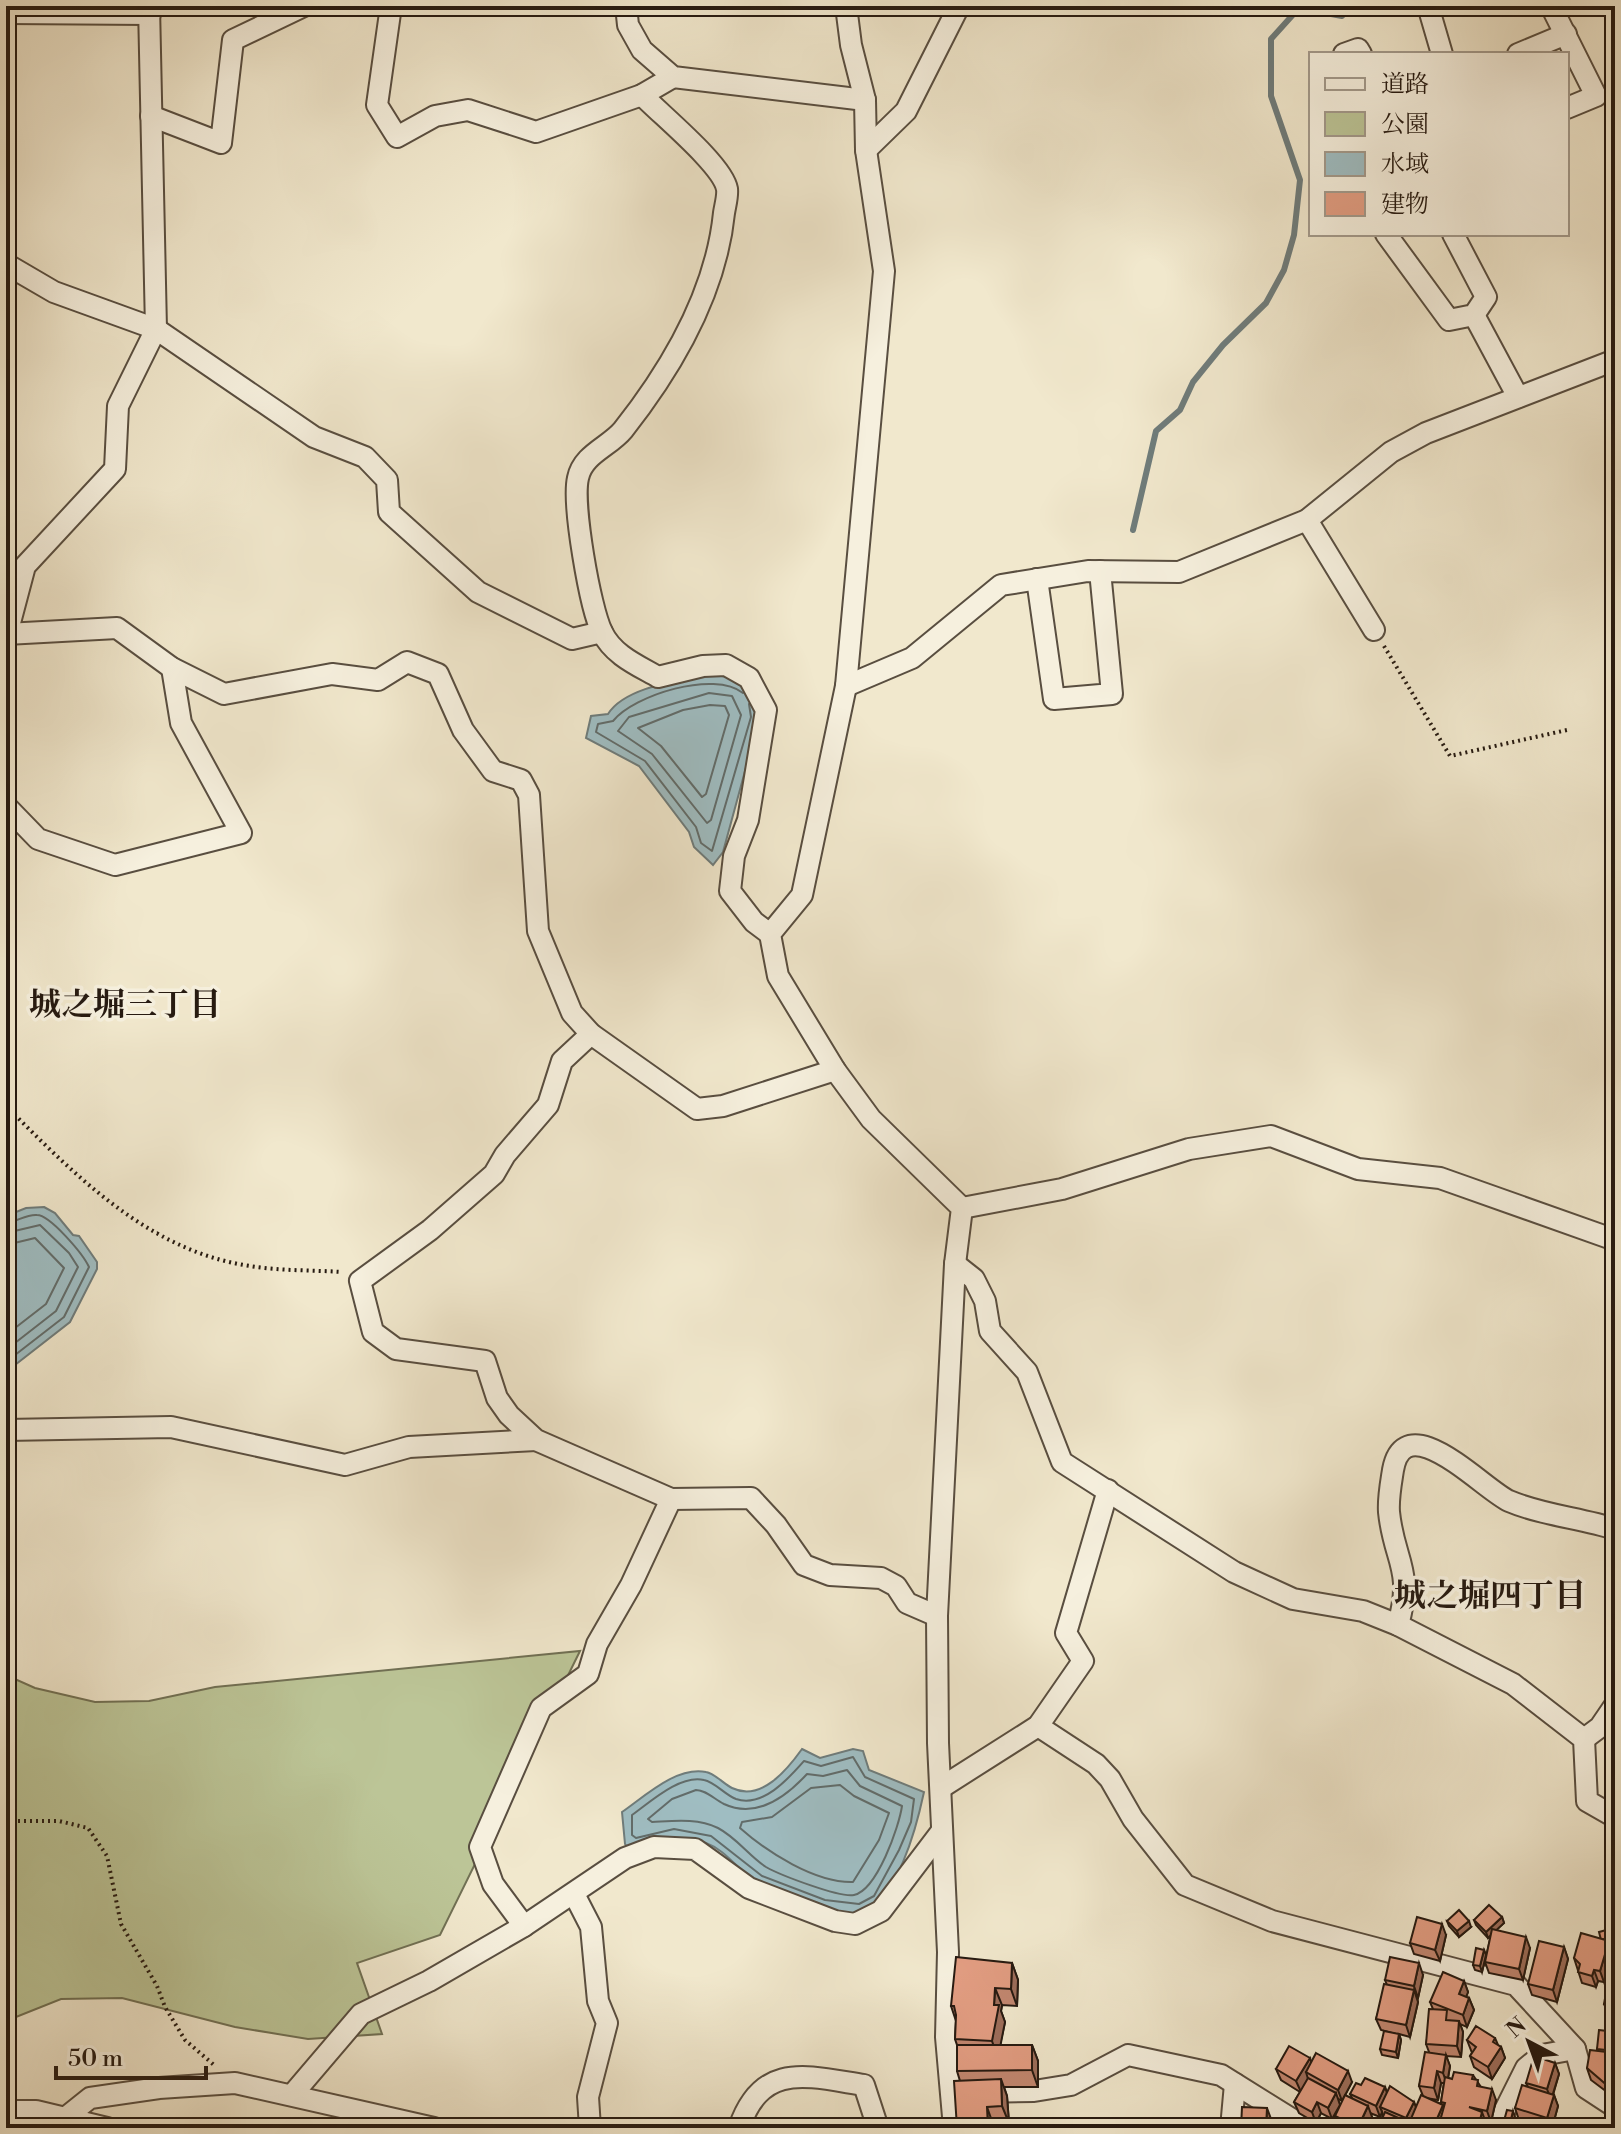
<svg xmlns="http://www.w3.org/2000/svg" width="1621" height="2134" font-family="'Libre Bodoni','Noto Serif JP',serif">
  <rect width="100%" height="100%" fill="#f1e8cd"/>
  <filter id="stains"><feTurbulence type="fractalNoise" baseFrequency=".0025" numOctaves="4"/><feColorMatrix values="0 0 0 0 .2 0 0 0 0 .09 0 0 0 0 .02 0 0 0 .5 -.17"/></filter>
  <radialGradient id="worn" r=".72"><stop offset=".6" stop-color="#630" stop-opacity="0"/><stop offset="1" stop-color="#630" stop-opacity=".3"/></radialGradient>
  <path fill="#bcc597" stroke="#717054" stroke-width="2" d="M580 1651 440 1935 357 1963 382 2034 308 2039 235 2027 122 1998 61 1999 6 2021V1675L35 1688 95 1702 149 1701 215 1687Z"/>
  <g fill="#9fbdc2" stroke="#6f7c7b" stroke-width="2">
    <path d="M707 675C744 675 744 686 760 716L723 852 713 865 694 847 689 832 639 766 586 738 591 716 608 714C625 687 678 681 707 675Z"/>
    <path d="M44 1207 55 1213 73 1235 79 1236 97 1262V1269L70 1322 6 1372V1216L26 1208Z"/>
    <path d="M802 1749 820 1758 853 1749 863 1751 869 1770 924 1792C917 1825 897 1904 860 1912 837 1918 781 1895 760 1884 740 1874 728 1851 706 1843 680 1833 654 1841 627 1847L625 1844 622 1812C644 1797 676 1766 706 1772 714 1773 724 1784 732 1788 761 1802 787 1770 802 1749Z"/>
  </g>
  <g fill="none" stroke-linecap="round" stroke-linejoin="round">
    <g stroke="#626c6a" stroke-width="2">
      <path d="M709 693 732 696 741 715 711 820 707 823 652 754 618 731 629 717Z"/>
      <path d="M743 693C714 670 634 695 613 721L598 724 596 732 645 761 696 827 701 843 712 851 751 717 749 704"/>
      <path d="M710 705 725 706 729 715 706 794 702 797 661 746 638 728 683 710Z"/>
      <path d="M6 1223C17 1222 26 1214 37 1215 50 1215 83 1254 89 1267L64 1317 6 1362"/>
      <path d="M6 1233 40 1225 69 1253 78 1267 56 1311 6 1350"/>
      <path d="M6 1245 35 1238 64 1268 46 1304 6 1335"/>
      <path d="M853 1757 865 1777 914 1799 911 1822 899 1850 874 1896 859 1904 825 1900 762 1876 711 1836 674 1829 636 1838 632 1835V1815C649 1803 680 1774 704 1780 715 1782 725 1795 736 1799 763 1808 789 1778 804 1761L821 1766Z"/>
      <path d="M847 1770 860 1786 902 1806C899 1827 877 1890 854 1895 840 1898 780 1875 766 1867 749 1856 737 1838 718 1828 697 1818 674 1821 652 1822L648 1819 672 1799 696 1790C706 1790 714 1799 724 1804 756 1819 785 1798 807 1774L823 1776Z"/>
      <path d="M840 1785 854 1796 889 1813 879 1840 853 1882C815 1883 767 1852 740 1828L742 1822 772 1817 811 1788Z"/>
    </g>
    <path stroke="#6f7c7b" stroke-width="6" d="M1133 530 1156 431 1180 410 1193 382 1223 345 1266 303 1284 270 1294 235 1300 180 1271 96V39L1299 8 1342 16 1352 6"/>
    <g stroke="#594e40" stroke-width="24">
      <g id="minor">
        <path d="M391 6 377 105 397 137 435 116 468 110 536 132 642 95 673 77"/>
        <path d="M626 6 628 25 642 50 673 77 865 100"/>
        <path d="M846 6 851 45 865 100 866 150 884 271 846 686 802 895 770 934 778 976 835 1070 871 1119 962 1208 955 1264 937 1616 938 1743 948 1952 946 2037 954 2128"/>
        <path d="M1428 6 1442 54"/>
        <path d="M1551 6 1596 96 1567 108"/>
        <path d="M6 13 150 14"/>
        <path d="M1344 54 1358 49 1361 54"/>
        <path d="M1518 54 1566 34"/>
        <path d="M642 95C660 114 723 165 727 189 728 196 725 206 724 213 716 292 672 368 623 430 609 447 583 454 578 478 572 504 590 608 602 632 613 655 637 665 658 677L703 666 726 665 749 678 766 710 748 820 734 856 730 891 754 922 770 934"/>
        <path d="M151 116 221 143 233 40 304 6"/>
        <path d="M866 150 906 111 959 6"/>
        <path d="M1386 234 1449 320 1474 315 1486 297 1453 234"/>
        <path d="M6 264 54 292 156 329 314 437 365 457 387 480 389 512 478 592 572 639 602 632"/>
        <path d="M1474 315 1518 397"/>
        <path d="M1307 520 1374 630"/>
        <path d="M1037 579 1054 699 1112 694 1100 571"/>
        <path d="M6 634 117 628 172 668 224 694 332 674 378 680 407 662 438 674 463 730 493 771 521 780 529 795 538 931 572 1013 591 1034 697 1109 723 1106 835 1070"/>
        <path d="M7 634 25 566 115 469 118 406 156 329 149 6"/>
        <path d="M846 686 912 658 1001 585 1088 571 1179 572 1307 520 1391 452 1426 433 1615 360"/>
        <path d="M6 806 38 839 115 865 241 833 181 723 172 668"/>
        <path d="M591 1034 562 1061 548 1105 505 1155 494 1174 430 1230 360 1281 373 1332 396 1349 485 1361 497 1398 509 1415 536 1440 671 1499 751 1498 776 1525 804 1565 830 1575 881 1578 896 1586 907 1603 937 1616"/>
        <path d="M962 1208 1062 1189 1189 1149 1271 1136 1358 1169 1440 1178 1615 1240"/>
        <path d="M955 1264 974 1279 985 1301 990 1331 1027 1372 1062 1462 1234 1572 1293 1599 1363 1611 1398 1625 1513 1684 1584 1739 1587 1801 1615 1817"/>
        <path d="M6 1430 171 1427 345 1465 409 1447 536 1440"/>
        <path d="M1398 1625C1414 1568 1394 1562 1389 1512 1388 1498 1391 1483 1393 1470 1405 1404 1484 1490 1509 1501 1542 1515 1580 1518 1615 1529"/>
        <path d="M1038 1726 1096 1764 1110 1779 1133 1819 1185 1885 1272 1921 1516 1985 1575 2049 1586 2088 1615 2107"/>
        <path d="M1584 1739 1600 1727 1615 1705"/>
        <path d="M942 1787 1038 1726 1083 1661 1066 1633 1108 1490"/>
        <path d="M574 1894 591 1927 598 2001 607 2023 588 2097 590 2128"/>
        <path d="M524 1926 493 1884 480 1847 541 1708 588 1674 597 1644 631 1585 671 1499"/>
        <path d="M978 2092 1034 2091 1071 2085 1128 2055 1221 2075 1306 2128"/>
        <path d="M292 2095 361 2014 429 1981 524 1926 625 1858 654 1847 695 1849 749 1888 835 1921 855 1924 881 1911 941 1832"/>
        <path d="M6 2111H36L107 2128"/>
        <path d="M65 2118 90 2098 159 2088 235 2083 434 2128"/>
        <path d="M739 2128C762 2061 806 2076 864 2085L878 2128"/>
        <path d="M1231 2128 1235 2084"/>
        <path d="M1496 2128 1526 2068 1542 2055 1575 2049"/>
      </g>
    </g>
    <g stroke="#261a11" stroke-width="4" stroke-dasharray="2 4" stroke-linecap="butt">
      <path d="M1384 646 1450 756 1567 730"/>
      <path d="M6 1106C75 1175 148 1251 250 1266 280 1271 312 1270 342 1272"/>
      <path d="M6 1821H59L88 1828 107 1856 121 1924 157 1986 165 2007 185 2040 214 2065"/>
    </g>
    <use href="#minor" stroke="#f6f0de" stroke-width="20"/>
  </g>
  <g fill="#c28770" stroke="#261a11" stroke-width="2" fill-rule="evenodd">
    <path d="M1502 1917 1504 1923 1496 1930 1530 1948 1523 1980 1489 1973 1485 1962 1491 1935 1488 1938 1476 1925 1474 1920Z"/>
    <path d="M1447 1921 1471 1927 1459 1937 1449 1926Z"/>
    <path d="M1610 1929 1614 1942 1609 1944 1613 1953 1604 1982 1598 1981 1596 1987 1582 1983 1574 1958 1601 1939Z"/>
    <path d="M1446 1935 1440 1961 1414 1954 1410 1943Z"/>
    <path d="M1564 1947 1568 1959 1557 2002 1532 1995 1528 1984Z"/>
    <path d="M1484 1950 1486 1955 1482 1972 1475 1970 1473 1965Z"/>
    <path d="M1615 1960V1984H1612L1609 1978Z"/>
    <path d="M1012 1963 1018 1980 1017 2006 1002 2005 1001 2011 1005 2022 1000 2045H1032L1038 2061V2087H1004L1007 2096 1009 2123 993 2124 960 2081 957 2071V2045L955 2039 956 2021 951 2006Z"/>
    <path d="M1423 1975 1418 1998 1416 1997 1418 2002 1410 2037 1399 2034 1401 2040 1398 2058 1382 2055 1380 2049 1396 2034 1381 2030 1376 2019 1387 1985 1385 1980Z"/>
    <path d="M1464 1981 1468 1992 1466 1997 1469 1998 1474 2010 1467 2027 1460 2024 1463 2032 1461 2057 1446 2056 1450 2066 1448 2078 1452 2079 1473 2075 1481 2087 1496 2100 1491 2122 1485 2121V2128H1443L1442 2126 1441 2128H1378L1383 2115 1382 2112 1380 2117 1370 2113 1372 2117 1367 2128H1339L1335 2116 1352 2098 1350 2094 1361 2085 1385 2087 1387 2093 1414 2102 1416 2108 1423 2096 1419 2086 1429 2052 1426 2044 1433 2009 1430 2002ZM1441 2083H1444L1441 2102V2104L1426 2098 1438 2100Z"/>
    <path d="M1615 1989V2098L1591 2080 1587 2068 1597 2051V2049L1605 2031 1607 2010 1604 2004Z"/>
    <path d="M1495 2038 1498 2045 1501 2047 1505 2058 1492 2079 1474 2067 1470 2056 1472 2053 1467 2040Z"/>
    <path d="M1311 2063 1352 2082 1342 2101 1337 2098 1340 2105 1332 2119 1321 2113 1316 2123 1299 2113 1294 2102 1300 2092 1281 2080 1276 2069Z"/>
    <path d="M1555 2063 1559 2074 1553 2095H1554L1558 2106 1552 2128 1535 2125 1519 2120 1515 2108 1528 2087 1526 2083Z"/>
  </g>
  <g fill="#9e6e5b" stroke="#261a11" stroke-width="2">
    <path d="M1502 1917 1504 1923 1488 1938 1486 1932Z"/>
    <path d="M1469 1921 1471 1927 1459 1937 1457 1931Z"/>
    <path d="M1442 1924 1446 1935 1440 1961 1435 1950Z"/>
    <path d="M1526 1937 1530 1948 1523 1980 1519 1969Z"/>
    <path d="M1609 1941 1613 1953 1604 1982 1600 1971Z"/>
    <path d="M1564 1947 1568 1959 1557 2002 1553 1990Z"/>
    <path d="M1484 1950 1486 1955 1482 1972 1480 1966Z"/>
    <path d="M1012 1963 1018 1980 1017 2006 1011 1989Z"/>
    <path d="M1419 1963 1423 1975 1418 1998 1414 1986Z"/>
    <path d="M1594 1970 1598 1981 1596 1987 1592 1976Z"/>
    <path d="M1464 1981 1468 1992 1463 2005 1459 1994Z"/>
    <path d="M995 1988 1002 2005 1001 2011 1005 2022 998 2058 992 2041Z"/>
    <path d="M1414 1990 1418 2002 1410 2037 1406 2025Z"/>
    <path d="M1469 1998 1474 2010 1467 2027 1463 2015Z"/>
    <path d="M1459 2021 1463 2032 1461 2057 1457 2046Z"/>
    <path d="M1399 2034 1401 2040 1398 2058 1396 2052Z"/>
    <path d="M1032 2045 1038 2061V2087L1032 2070Z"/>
    <path d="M1501 2047 1505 2058 1492 2079 1488 2067Z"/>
    <path d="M1446 2055 1450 2066 1447 2084 1443 2073Z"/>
    <path d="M1310 2058 1314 2070 1306 2072 1308 2079 1301 2092 1296 2081Z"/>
    <path d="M1555 2063 1559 2074 1551 2100 1547 2089Z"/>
    <path d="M1348 2071 1352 2082 1342 2101 1338 2090Z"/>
    <path d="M1437 2071 1441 2083 1438 2100 1434 2088Z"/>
    <path d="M1001 2079 1007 2096 1009 2123 1002 2106Z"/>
    <path d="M1385 2087 1389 2099 1380 2107 1382 2112 1380 2117 1376 2106Z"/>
    <path d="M1492 2089 1496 2100 1491 2122 1487 2111Z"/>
    <path d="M1336 2093 1340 2105 1332 2119 1328 2108Z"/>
    <path d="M1554 2095 1558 2106 1552 2128H1551L1547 2118Z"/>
    <path d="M1317 2102 1321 2113 1316 2123 1312 2112Z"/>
    <path d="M1414 2102 1418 2113 1409 2128 1406 2118Z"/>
    <path d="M1443 2105 1447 2116 1440 2121 1442 2126 1441 2128H1433Z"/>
    <path d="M1368 2106 1372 2117 1367 2128H1358Z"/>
    <path d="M987 2107 993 2124V2128H988Z"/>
    <path d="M1267 2108 1271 2119V2128H1266Z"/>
    <path d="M1513 2111 1515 2117 1512 2128H1509Z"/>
    <path d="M1482 2112 1486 2123 1485 2128H1478Z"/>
    <path d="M1403 2120 1406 2128H1399Z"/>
  </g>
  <g fill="#e29d82" stroke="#261a11" stroke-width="2">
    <path d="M1489 1905 1502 1917 1486 1932 1474 1920Z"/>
    <path d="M1459 1910 1469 1921 1457 1931 1447 1921Z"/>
    <path d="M1417 1917 1442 1924 1435 1950 1410 1943Z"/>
    <path d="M1492 1929 1526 1937 1519 1969 1485 1962Z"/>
    <path d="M1610 1929 1612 1937 1601 1940 1599 1932Z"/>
    <path d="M1581 1933 1609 1941 1600 1971 1594 1970 1592 1976 1578 1972 1580 1964 1574 1958Z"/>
    <path d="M1539 1941 1564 1947 1553 1990 1528 1984Z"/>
    <path d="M1476 1948 1484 1950 1480 1966 1473 1965Z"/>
    <path d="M956 1957 1012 1963 1011 1989 995 1988 994 2005H999L992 2041 955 2039 956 2015 954 2006H951Z"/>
    <path d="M1390 1957 1419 1963 1414 1986 1385 1980Z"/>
    <path d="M1613 1959 1615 1960V1979L1609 1978Z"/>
    <path d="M1443 1972 1464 1981 1459 1994 1469 1998 1463 2015 1430 2002Z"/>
    <path d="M1384 1984 1414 1990 1406 2025 1376 2019Z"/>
    <path d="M1607 1987 1615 1989V2005L1604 2004Z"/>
    <path d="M1429 2009 1447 2010 1446 2020 1459 2021 1457 2046 1426 2044Z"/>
    <path d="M1607 2009 1615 2010V2031L1605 2030Z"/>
    <path d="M1476 2026 1495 2038 1493 2042 1501 2047 1488 2067 1470 2056 1476 2047 1467 2040Z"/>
    <path d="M1599 2030 1615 2032V2051L1597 2049Z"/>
    <path d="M1384 2031 1399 2034 1396 2052 1380 2049Z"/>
    <path d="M957 2045H1032V2070L957 2071Z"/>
    <path d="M1289 2046 1310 2058 1296 2081 1276 2069Z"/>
    <path d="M1590 2050 1615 2053V2088L1609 2087 1587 2068Z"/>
    <path d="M1425 2052 1446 2055 1443 2073 1437 2071 1434 2088 1419 2086Z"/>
    <path d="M1316 2053 1348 2071 1338 2090 1306 2072Z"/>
    <path d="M1534 2056 1555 2063 1547 2089 1526 2083Z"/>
    <path d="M1454 2072 1473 2075 1472 2079 1478 2080 1477 2086 1492 2089 1487 2111 1469 2107 1482 2112 1478 2128H1450L1451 2124 1440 2121 1445 2103 1441 2102 1445 2077 1452 2079Z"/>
    <path d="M1308 2078 1336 2093 1328 2108 1317 2102 1312 2112 1294 2102Z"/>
    <path d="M1365 2078 1385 2087 1376 2106 1350 2094 1356 2083 1361 2085Z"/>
    <path d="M1001 2079 1002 2106 987 2107 988 2128H957L954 2081Z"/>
    <path d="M1522 2085 1554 2095 1547 2118 1515 2108Z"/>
    <path d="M1390 2086 1414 2102 1406 2118 1380 2107Z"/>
    <path d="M1345 2095 1368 2106 1358 2127 1335 2116Z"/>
    <path d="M1421 2095 1443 2105 1433 2128H1407Z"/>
    <path d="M1242 2107 1267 2108 1266 2128H1241Z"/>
    <path d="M1507 2110 1513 2111 1509 2128H1502Z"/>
    <path d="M1385 2112 1403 2120 1399 2128H1378Z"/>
    <path d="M1536 2123 1553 2128H1534Z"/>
  </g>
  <g text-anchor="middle" stroke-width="7" stroke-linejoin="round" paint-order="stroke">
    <g font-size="32" font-weight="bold" fill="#261a11" stroke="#f6f0de">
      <text x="125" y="1015">城之堀三丁目</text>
      <text x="1490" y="1606">城之堀四丁目</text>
    </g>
  </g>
  <rect width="1621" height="2134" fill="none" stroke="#f1e8cd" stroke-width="32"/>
  <rect x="8" y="8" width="1605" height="2118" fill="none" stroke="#261a11" stroke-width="4"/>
  <rect x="16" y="16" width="1589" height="2102" fill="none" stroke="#261a11" stroke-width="2"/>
  <rect x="1309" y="52" width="260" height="184" fill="#f6f0de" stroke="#a39a8c" stroke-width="2"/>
  <rect x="1325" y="78" width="40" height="12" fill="#f6f0de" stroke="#a39a8c" stroke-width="2"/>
  <text x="1381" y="92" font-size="24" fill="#261a11">道路</text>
  <rect x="1325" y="112" width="40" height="24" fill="#bcc597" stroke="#a39a8c" stroke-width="2"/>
  <text x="1381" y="132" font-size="24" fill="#261a11">公園</text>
  <rect x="1325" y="152" width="40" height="24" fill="#9fbdc2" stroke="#a39a8c" stroke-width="2"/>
  <text x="1381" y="172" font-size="24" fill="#261a11">水域</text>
  <rect x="1325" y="192" width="40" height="24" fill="#e29d82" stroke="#a39a8c" stroke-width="2"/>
  <text x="1381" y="212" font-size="24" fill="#261a11">建物</text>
  <g transform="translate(1529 2042) rotate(319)" stroke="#f6f0de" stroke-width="6" paint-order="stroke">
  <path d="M0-6L14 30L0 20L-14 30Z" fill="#261a11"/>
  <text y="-12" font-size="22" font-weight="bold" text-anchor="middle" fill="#261a11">N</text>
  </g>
  <path d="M56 2066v12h150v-12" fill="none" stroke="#261a11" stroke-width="4"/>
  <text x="68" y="2066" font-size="24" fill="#261a11" stroke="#f6f0de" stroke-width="6" paint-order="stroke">50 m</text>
  <rect width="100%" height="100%" filter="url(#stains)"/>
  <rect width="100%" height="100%" fill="url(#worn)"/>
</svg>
